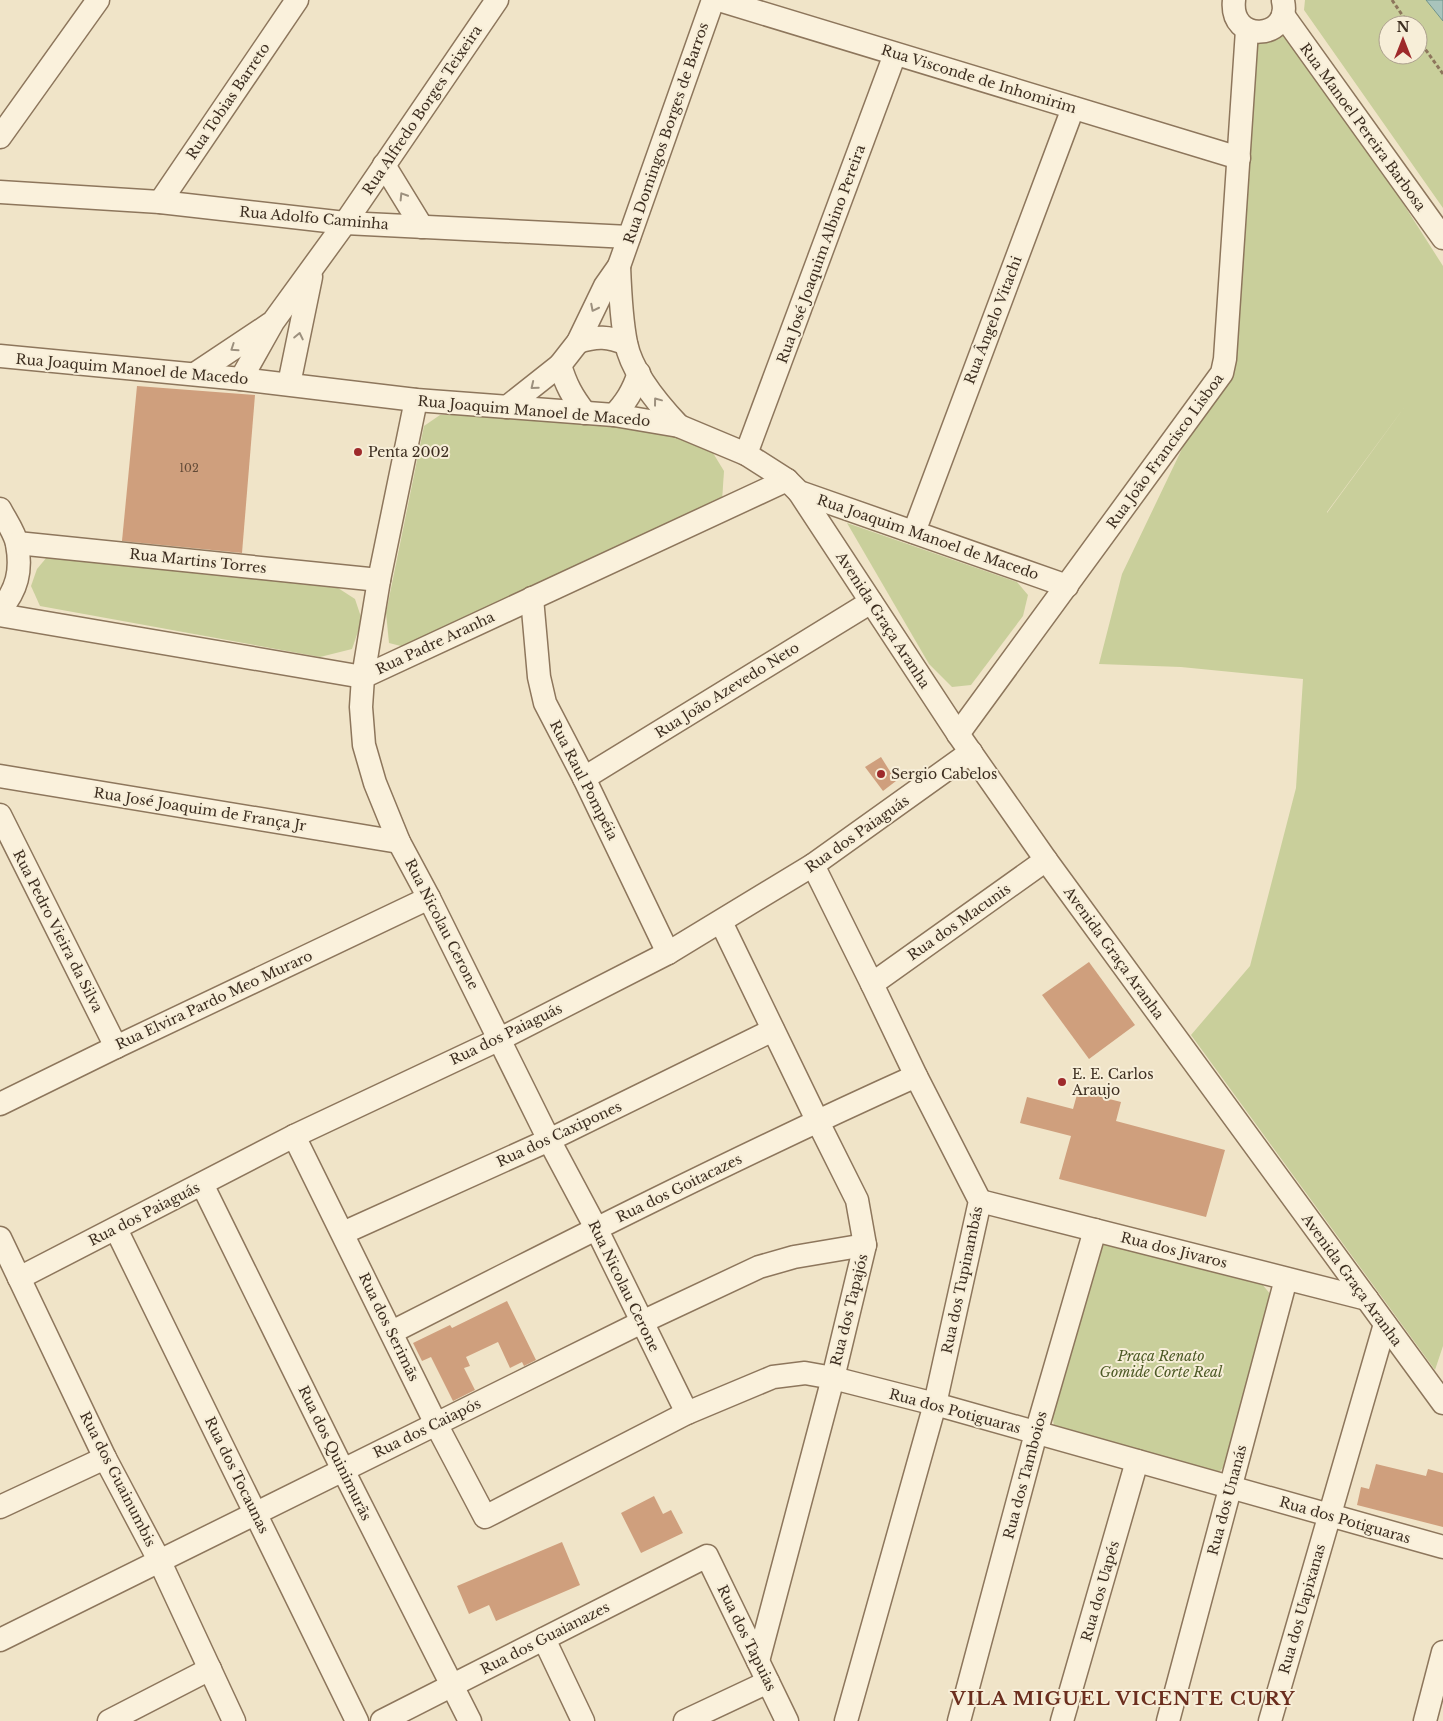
<svg xmlns="http://www.w3.org/2000/svg" width="1443" height="1721" font-family="'Libre Baskerville',serif">
  <rect width="100%" height="100%" fill="#f0e4c8"/>
  <g fill="#c9cf9b" fill-rule="evenodd">
    <path d="M1305 0H1426L1443 21V208L1304 10ZM1388 25H1418V55H1388Z"/>
    <path d="M1283 15 1443 266V1346L1435 1370 1191 1035 1250 966 1296 788 1303 679 1181 667 1099 664 1122 574 1225 359 1247 30ZM1406 405 1327 513V512Z"/>
    <path d="M466 414 658 430 713 453 724 471 722 501 409 648 389 643 386 613 424 426 440 415Z"/>
    <path d="M847 523 1017 582 1028 595 1023 616 971 685 952 687 929 664Z"/>
    <path d="M47 557 338 588 355 599 362 620 352 649 320 657 40 606 31 586 37 569Z"/>
    <path d="M1105 1241 1262 1284 1271 1295 1233 1457 1220 1471 1203 1474 1054 1427 1051 1403 1098 1248Z"/>
  </g>
  <path fill="#a9c4bc" stroke="#6f938a" d="M1426 0H1443V21Z"/>
  <g fill="#cf9f7d">
    <path d="M137 386 255 395 242 553 122 541Z"/>
    <path d="M881 757 896 781 883 791 865 767Z"/>
    <path d="M1089 962 1135 1025 1089 1059 1042 995Z"/>
    <path d="M1078 1091 1121 1102 1116 1121 1225 1150 1206 1217 1059 1179 1071 1136 1020 1123 1027 1097 1073 1109Z"/>
    <path d="M507 1301 536 1360 524 1366 522 1362 510 1368 498 1342 466 1357 470 1366 464 1368 475 1390 453 1401 431 1357 422 1361 413 1343 450 1325 452 1328Z"/>
    <path d="M1376 1464 1426 1476 1428 1469 1443 1473V1527L1357 1505 1361 1487 1369 1489Z"/>
    <path d="M654 1496 663 1514 671 1510 683 1533 641 1553 621 1513Z"/>
    <path d="M562 1542 580 1585 496 1621 489 1605 469 1614 457 1586Z"/>
  </g>
  <g fill="none" stroke-linecap="round" stroke-linejoin="round">
    <g stroke="#8d765c" stroke-width="25">
      <g id="minor">
        <path d="M719 0 1239 158"/>
        <path d="M1234 0C1229 45 1292 39 1283 1"/>
        <path d="M1283 15 1443 238"/>
        <path d="M0 137 98 0"/>
        <path d="M384 165 422 227"/>
        <path d="M0 192 160 202 345 223 629 237"/>
        <path d="M160 202 297 0"/>
        <path d="M619 266C620 291 621 318 626 343 632 373 658 404 679 426"/>
        <path d="M578 342C596 336 609 336 626 344"/>
        <path d="M0 356 241 379 416 400 614 415 679 426 746 454 787 480 799 492 1067 586"/>
        <path d="M560 365C566 385 572 396 585 413"/>
        <path d="M195 374 270 324"/>
        <path d="M241 379 273 322 345 223 497 0"/>
        <path d="M289 384 311 277"/>
        <path d="M416 400 379 580 363 677 361 707 364 745 375 783 399 842 429 898 549 1140 596 1228 687 1413"/>
        <path d="M507 407 560 365 578 342 605 286 619 266 713 0"/>
        <path d="M614 415C626 402 633 391 639 373"/>
        <path d="M746 454 895 54"/>
        <path d="M799 492 958 734 1046 860 1443 1403"/>
        <path d="M0 509C5 519 15 533 17 544 22 571 17 590 0 610"/>
        <path d="M914 532 1073 108"/>
        <path d="M17 543 379 580"/>
        <path d="M532 598 539 677 545 703 584 778 668 953"/>
        <path d="M0 615 363 677 787 480"/>
        <path d="M958 734 1222 373 1225 359 1247 30"/>
        <path d="M0 776 399 842"/>
        <path d="M584 778 871 602"/>
        <path d="M0 815 116 1047"/>
        <path d="M813 865 872 984 916 1076 980 1201 935 1404 846 1721"/>
        <path d="M721 922 817 1120 857 1200 865 1245 833 1378 758 1661"/>
        <path d="M872 984 1046 860"/>
        <path d="M0 1104 116 1047 429 898"/>
        <path d="M294 1136 436 1424 485 1517 687 1413 773 1377 805 1373 833 1378 935 1404 1443 1547"/>
        <path d="M202 1184 343 1470 470 1721"/>
        <path d="M980 1201 1367 1299"/>
        <path d="M116 1229 357 1721"/>
        <path d="M343 1233 549 1140 773 1030"/>
        <path d="M0 1238 105 1458 160 1562 234 1721"/>
        <path d="M19 1278 294 1136 500 1039 668 953 813 865 971 752"/>
        <path d="M392 1332C565 1244 738 1156 916 1076"/>
        <path d="M0 1507 105 1458"/>
        <path d="M544 1639 583 1721"/>
        <path d="M0 1640 642 1322 759 1267 794 1257 865 1245"/>
        <path d="M109 1721 210 1669"/>
        <path d="M382 1721 707 1556 787 1721"/>
        <path d="M685 1721 768 1682"/>
        <path d="M959 1721 1036 1433 1095 1230"/>
        <path d="M1062 1721 1137 1461"/>
        <path d="M1168 1721 1286 1279"/>
        <path d="M1270 1721 1385 1324"/>
        <path d="M1425 1721 1443 1652"/>
      </g>
    </g>
    <g stroke="#8d765c" stroke-width="3" stroke-dasharray="4 2.5" stroke-linecap="butt">
      <path d="M1392 0 1409 25"/>
      <path d="M1418 39 1443 74"/>
    </g>
    <use href="#minor" stroke="#faf1dc" stroke-width="22"/>
  </g>
  <defs><path id="oneway-chevron" d="M-2-3.5L2.5 0L-2 3.5" fill="none" stroke-width="1.6" stroke-linecap="round" stroke-linejoin="round" transform="scale(1.25)"/></defs>
  <g stroke="#9c907e">
    <use href="#oneway-chevron" transform="translate(403 196) rotate(-122)"/>
    <use href="#oneway-chevron" transform="translate(594 308) rotate(117)"/>
    <use href="#oneway-chevron" transform="translate(299 336) rotate(-78)"/>
    <use href="#oneway-chevron" transform="translate(234 348) rotate(146)"/>
    <use href="#oneway-chevron" transform="translate(534 386) rotate(141)"/>
    <use href="#oneway-chevron" transform="translate(657 401) rotate(-127)"/>
  </g>
  <g fill="#9e2a2b" stroke="#f7eed8" stroke-width="2">
    <circle cx="358" cy="452" r="5"/>
    <circle cx="881" cy="774" r="5"/>
    <circle cx="1062" cy="1082" r="5"/>
  </g>
  <g text-anchor="middle" stroke-width="4" stroke-linejoin="round" paint-order="stroke">
    <g font-size="11" fill="#624a37">
      <text x="189" y="472">102</text>
    </g>
    <g font-size="14" fill="#3d2e20" stroke="#f7eed8">
      <text transform="translate(979 79) rotate(17)" y="5">Rua Visconde de Inhomirim</text>
      <text transform="translate(228 101) rotate(-56)" y="5">Rua Tobias Barreto</text>
      <text transform="translate(422 110) rotate(-56)" y="5">Rua Alfredo Borges Teixeira</text>
      <text transform="translate(1363 127) rotate(54)" y="5">Rua Manoel Pereira Barbosa</text>
      <text transform="translate(666 133) rotate(-71)" y="5">Rua Domingos Borges de Barros</text>
      <text transform="translate(314 218) rotate(5)" y="5">Rua Adolfo Caminha</text>
      <text transform="translate(821 254) rotate(-70)" y="5">Rua José Joaquim Albino Pereira</text>
      <text transform="translate(993 320) rotate(-69)" y="5">Rua Ângelo Vitachi</text>
      <text transform="translate(132 369) rotate(5)" y="5">Rua Joaquim Manoel de Macedo</text>
      <text transform="translate(534 411) rotate(5)" y="5">Rua Joaquim Manoel de Macedo</text>
      <text transform="translate(1165 451) rotate(-54)" y="5">Rua João Francisco Lisboa</text>
      <text transform="translate(928 537) rotate(19)" y="5">Rua Joaquim Manoel de Macedo</text>
      <text transform="translate(198 561) rotate(6)" y="5">Rua Martins Torres</text>
      <text transform="translate(883 620) rotate(57)" y="5">Avenida Graça Aranha</text>
      <text transform="translate(435 643) rotate(-25)" y="5">Rua Padre Aranha</text>
      <text transform="translate(727 690) rotate(-32)" y="5">Rua João Azevedo Neto</text>
      <text transform="translate(584 780) rotate(63)" y="5">Rua Raul Pompéia</text>
      <text transform="translate(200 809) rotate(9)" y="5">Rua José Joaquim de França Jr</text>
      <text transform="translate(857 834) rotate(-35)" y="5">Rua dos Paiaguás</text>
      <text transform="translate(959 922) rotate(-35)" y="5">Rua dos Macunis</text>
      <text transform="translate(442 924) rotate(63)" y="5">Rua Nicolau Cerone</text>
      <text transform="translate(58 931) rotate(63)" y="5">Rua Pedro Vieira da Silva</text>
      <text transform="translate(1114 953) rotate(54)" y="5">Avenida Graça Aranha</text>
      <text transform="translate(214 1000) rotate(-25)" y="5">Rua Elvira Pardo Meo Muraro</text>
      <text transform="translate(506 1034) rotate(-26)" y="5">Rua dos Paiaguás</text>
      <text transform="translate(559 1134) rotate(-25)" y="5">Rua dos Caxipones</text>
      <text transform="translate(679 1188) rotate(-26)" y="5">Rua dos Goitacazes</text>
      <text transform="translate(144 1214) rotate(-27)" y="5">Rua dos Paiaguás</text>
      <text transform="translate(1174 1250) rotate(14)" y="5">Rua dos Jivaros</text>
      <text transform="translate(962 1280) rotate(-78)" y="5">Rua dos Tupinambás</text>
      <text transform="translate(1352 1280) rotate(54)" y="5">Avenida Graça Aranha</text>
      <text transform="translate(624 1286) rotate(64)" y="5">Rua Nicolau Cerone</text>
      <text transform="translate(849 1310) rotate(-76)" y="5">Rua dos Tapajós</text>
      <text transform="translate(389 1327) rotate(64)" y="5">Rua dos Serimãs</text>
      <text transform="translate(955 1411) rotate(15)" y="5">Rua dos Potiguaras</text>
      <text transform="translate(427 1428) rotate(-26)" y="5">Rua dos Caiapós</text>
      <text transform="translate(335 1453) rotate(64)" y="5">Rua dos Quinimurãs</text>
      <text transform="translate(237 1475) rotate(64)" y="5">Rua dos Tocaunas</text>
      <text transform="translate(1025 1475) rotate(-75)" y="5">Rua dos Tamboios</text>
      <text transform="translate(118 1479) rotate(63)" y="5">Rua dos Guainumbis</text>
      <text transform="translate(1227 1500) rotate(-75)" y="5">Rua dos Unanás</text>
      <text transform="translate(1345 1520) rotate(16)" y="5">Rua dos Potiguaras</text>
      <text transform="translate(1100 1591) rotate(-74)" y="5">Rua dos Uapés</text>
      <text transform="translate(1302 1609) rotate(-74)" y="5">Rua dos Uapixanas</text>
      <text transform="translate(545 1638) rotate(-27)" y="5">Rua dos Guaianazes</text>
      <text transform="translate(747 1638) rotate(64)" y="5">Rua dos Tapuias</text>
    </g>
    <g font-size="14" fill="#3d2e20" stroke="#f7eed8" text-anchor="start">
      <text x="368" y="457">Penta 2002</text>
      <text x="891" y="779">Sergio Cabelos</text>
      <text x="1072" y="1079">E. E. Carlos<tspan x="1072" dy="16">Araujo</tspan></text>
    </g>
    <g font-size="14" font-style="italic" fill="#4d5a26" stroke="#f7eed8">
      <text x="1161" y="1361">Praça Renato<tspan x="1161" dy="16">Gomide Corte Real</tspan></text>
    </g>
    <g font-size="19" font-weight="bold" letter-spacing="1" fill="#6b2e1e" stroke="#f7eed8">
      <text x="1123" y="1705">VILA MIGUEL VICENTE CURY</text>
    </g>
  </g>
  <g transform="translate(1403 40)"><circle r="24" fill="#f7eed8" stroke="#ada18e"/>
  <path d="M0-4L9 19L0 12L-9 19Z" fill="#9e2a2b"/>
  <text y="-8" font-size="14" font-weight="bold" text-anchor="middle" fill="#3d2e20">N</text>
  </g>
</svg>
